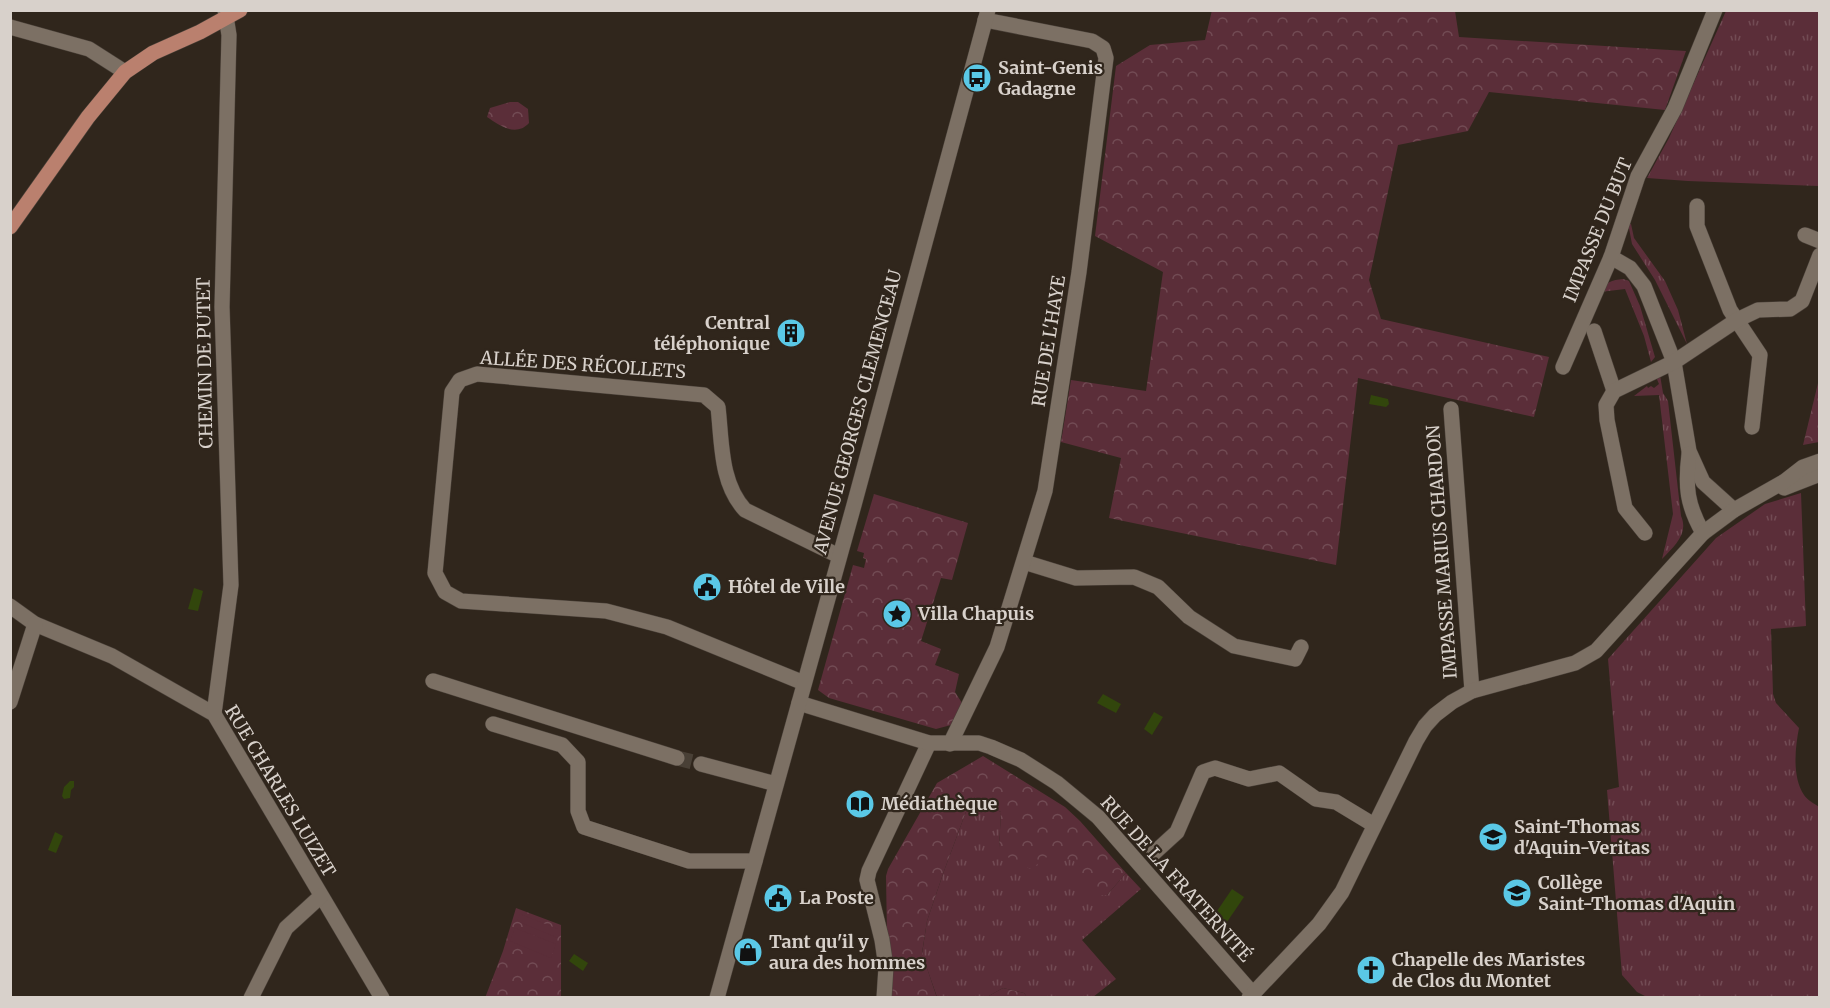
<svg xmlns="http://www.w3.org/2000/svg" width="1830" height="1008" font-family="Merriweather,serif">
  <defs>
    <pattern id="grass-tufts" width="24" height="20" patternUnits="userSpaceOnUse" patternTransform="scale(1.5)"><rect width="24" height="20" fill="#5b2e39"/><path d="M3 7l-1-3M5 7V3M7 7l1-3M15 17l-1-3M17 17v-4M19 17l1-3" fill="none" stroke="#724b54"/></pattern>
    <pattern id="forest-crowns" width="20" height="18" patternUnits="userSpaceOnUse" patternTransform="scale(1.5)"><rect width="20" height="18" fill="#5b2e39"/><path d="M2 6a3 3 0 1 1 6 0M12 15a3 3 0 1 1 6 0" fill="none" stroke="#724b54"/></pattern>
  </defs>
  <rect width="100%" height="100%" fill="#30261c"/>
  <g fill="url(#grass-tufts)">
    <path d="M1726 11H1819V186L1688 181 1647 178 1669 138Z"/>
    <path d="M1628 223 1631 224 1634 238 1665 281 1678 310 1687 344 1655 280 1632 244Z"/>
    <path d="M1623 279 1629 281 1640 306 1655 357 1651 362 1644 336 1625 289 1600 292C1605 282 1612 280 1623 279Z"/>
    <path d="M1660 375 1663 393 1668 401 1681 516C1689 534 1674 546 1662 559L1673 514 1659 395 1634 396 1647 386 1648 388 1651 386 1654 388 1659 384 1656 377Z"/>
    <path d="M1801 493 1806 626 1771 629 1773 694 1776 703 1799 728C1795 748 1792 777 1804 795 1807 800 1815 804 1819 807V997H1647L1637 992 1622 975 1607 790 1619 787 1608 659 1716 538 1765 504Z"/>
    <path d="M981 802 1001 812 999 848 1073 859 1107 895 1126 873 1141 889 1082 940 1116 979 1093 997H1027L1024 993 1003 988 987 997H937L922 954 927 921 944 871 967 809Z"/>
  </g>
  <g fill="url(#forest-crowns)">
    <path d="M1212 10 1455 11 1459 37 1686 51 1665 110 1489 92 1468 131 1398 145 1369 280 1381 319 1549 357 1534 417 1358 378 1336 565 1109 518 1121 458 1061 442 1071 380 1146 391 1163 272 1095 236 1116 66 1150 45 1205 40Z"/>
    <path d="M510 102H518L528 109 529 123C516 137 500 126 487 117L490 108Z"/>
    <path d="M1819 379V442L1803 445Z"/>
    <path d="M874 494 968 523 952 580 941 578 921 641 941 649 935 665 959 674 955 692 962 703 951 725 936 729 829 698 818 690 853 565 864 568 866 559 863 558 864 553 857 551Z"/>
    <path d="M983 756 1065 807 1080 821 1126 873 1107 895H1092L1079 884 1080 867 1073 860 1047 857 1031 869 1013 862 999 848 1001 812 982 802 967 809 944 871 927 921 922 953 937 998 888 997 886 876 888 869 937 783Z"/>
    <path d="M516 908 561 925V996L564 997 485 998 503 951Z"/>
    <path d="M1003 988 1024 993 1027 997H987Z"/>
  </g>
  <g fill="#5b2e39">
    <path d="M520 914 558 929V938L517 921Z"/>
    <path d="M515 928 556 944 551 958 510 941Z"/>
  </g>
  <g fill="#32460c">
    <path d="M1371 395 1388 399 1389 404 1386 407 1369 404Z"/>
    <path d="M194 588 203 591 198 611 188 609Z"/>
    <path d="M1103 694 1121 704 1116 713 1097 703Z"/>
    <path d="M1154 712 1163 717 1152 735 1144 729Z"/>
    <path d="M70 781H74V787L71 790 70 798 64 799 62 796 64 787Z"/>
    <path d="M55 832 63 836 56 853 48 850Z"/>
    <path d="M1232 889 1244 897 1227 922 1215 914Z"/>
    <path d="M574 954 588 963 583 971 569 961Z"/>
  </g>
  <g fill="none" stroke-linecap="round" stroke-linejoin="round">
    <path stroke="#494036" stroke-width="15" stroke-dasharray="15 8" stroke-linecap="butt" d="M677 758 701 764"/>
    <g stroke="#4a4139" stroke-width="16">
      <g id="street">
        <path d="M10 27 89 49 125 72"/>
        <path d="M1697 206V226L1730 310 1760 355 1752 427"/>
        <path d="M1805 235 1820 241"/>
        <path d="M1611 257 1630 268 1644 286 1674 362 1689 451 1703 482 1734 510"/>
        <path d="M1594 331 1614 391"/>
        <path d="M1563 367 1611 257 1638 176 1675 108 1715 10"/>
        <path d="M1451 409 1472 691"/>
        <path d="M1689 454C1685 487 1687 505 1703 533"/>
        <path d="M1645 533 1625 508 1607 420 1606 405 1614 391 1674 362 1737 320 1758 310 1790 309 1802 301 1820 255"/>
        <path d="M1024 562 1076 578 1134 577 1158 587 1189 617 1234 646 1295 659 1301 647"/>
        <path d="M10 606 35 624 112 656 214 714 382 998"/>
        <path d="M433 681 677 758"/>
        <path d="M804 683 667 627 606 611 461 601 445 592 435 573 452 392 460 380 477 374 704 395 718 407C722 442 720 483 745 510L839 556"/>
        <path d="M10 702 35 624"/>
        <path d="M214 714 231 585 222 307 229 35 225 10"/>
        <path d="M493 724 562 745 578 762V811L584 827 689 861H755"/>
        <path d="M950 744 997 647 1045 491 1079 272 1106 58 1103 48 1092 41 985 20"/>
        <path d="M701 764 776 784"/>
        <path d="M1154 853 1177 832 1203 772 1215 768 1249 779 1279 773 1316 799 1336 802 1374 825"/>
        <path d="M251 998 286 928 321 896"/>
        <path d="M884 998 886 967 882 940 867 880 869 871 929 743"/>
      </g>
    </g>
    <g stroke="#4a4139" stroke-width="16">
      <g id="secondary">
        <path d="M1784 488 1820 474"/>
        <path d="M799 703 929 743H979L991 747 1021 760 1057 783 1098 817 1253 994"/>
        <path d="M717 998 854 505 988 10"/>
        <path d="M1249 998 1319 924 1342 892 1416 741 1425 726 1435 715 1452 702 1472 691 1575 663 1596 651 1703 533 1734 510 1785 481 1803 467 1820 461"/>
      </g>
    </g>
    <g stroke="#4a4139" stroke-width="16">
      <path id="primary" d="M10 227 88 117 125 72 153 53 200 32 240 10"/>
    </g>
    <use href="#street" stroke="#7c7064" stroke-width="15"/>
    <use href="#secondary" stroke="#7c7064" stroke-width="15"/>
    <use href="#primary" stroke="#ba806e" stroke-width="15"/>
  </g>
  <defs>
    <g id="bus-disc" transform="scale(1.5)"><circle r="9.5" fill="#5ac8e6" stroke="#30261c"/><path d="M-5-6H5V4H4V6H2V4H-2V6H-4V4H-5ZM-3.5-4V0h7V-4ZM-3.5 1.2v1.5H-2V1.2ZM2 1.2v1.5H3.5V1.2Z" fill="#111"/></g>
    <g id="building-disc" transform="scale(1.5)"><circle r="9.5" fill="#5ac8e6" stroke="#30261c"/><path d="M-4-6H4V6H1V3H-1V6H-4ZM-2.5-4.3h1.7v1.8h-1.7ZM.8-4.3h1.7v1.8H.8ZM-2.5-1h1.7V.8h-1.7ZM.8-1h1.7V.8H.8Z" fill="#111"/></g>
    <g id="civic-disc" transform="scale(1.5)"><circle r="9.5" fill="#5ac8e6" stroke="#30261c"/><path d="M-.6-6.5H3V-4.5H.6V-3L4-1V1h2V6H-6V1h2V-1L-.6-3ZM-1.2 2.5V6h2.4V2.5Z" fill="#111"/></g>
    <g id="sight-disc" transform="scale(1.5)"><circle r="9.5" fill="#5ac8e6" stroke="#30261c"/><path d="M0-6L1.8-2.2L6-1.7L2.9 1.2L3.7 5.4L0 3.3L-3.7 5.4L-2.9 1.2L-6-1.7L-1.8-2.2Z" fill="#111"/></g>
    <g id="library-disc" transform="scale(1.5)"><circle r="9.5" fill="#5ac8e6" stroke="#30261c"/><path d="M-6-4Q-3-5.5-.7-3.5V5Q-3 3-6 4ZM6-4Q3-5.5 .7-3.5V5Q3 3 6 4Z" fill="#111"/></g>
    <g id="school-disc" transform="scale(1.5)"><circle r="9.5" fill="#5ac8e6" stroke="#30261c"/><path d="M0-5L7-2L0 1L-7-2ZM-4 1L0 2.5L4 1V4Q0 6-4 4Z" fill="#111"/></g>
    <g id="shop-disc" transform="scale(1.5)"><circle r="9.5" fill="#5ac8e6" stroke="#30261c"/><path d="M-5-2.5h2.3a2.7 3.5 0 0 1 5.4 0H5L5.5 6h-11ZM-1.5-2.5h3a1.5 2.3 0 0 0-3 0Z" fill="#111"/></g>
    <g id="church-disc" transform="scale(1.5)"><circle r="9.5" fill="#5ac8e6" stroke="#30261c"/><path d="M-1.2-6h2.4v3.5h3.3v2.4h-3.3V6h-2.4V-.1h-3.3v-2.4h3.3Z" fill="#111"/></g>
  </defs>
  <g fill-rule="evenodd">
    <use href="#bus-disc" x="977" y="78"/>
    <use href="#building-disc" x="791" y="333"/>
    <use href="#civic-disc" x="707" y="587"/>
    <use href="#sight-disc" x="897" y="614"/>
    <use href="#library-disc" x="860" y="804"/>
    <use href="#school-disc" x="1493" y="837"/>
    <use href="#school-disc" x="1517" y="893"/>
    <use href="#civic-disc" x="778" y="898"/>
    <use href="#shop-disc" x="748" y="952"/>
    <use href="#church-disc" x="1371" y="970"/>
  </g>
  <g text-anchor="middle" stroke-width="4.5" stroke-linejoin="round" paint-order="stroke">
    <g font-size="18" font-weight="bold" fill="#d8d1cb" stroke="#30261c" text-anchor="start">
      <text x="998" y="74">Saint-Genis<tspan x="998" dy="21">Gadagne</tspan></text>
      <text x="770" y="329" text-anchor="end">Central<tspan x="770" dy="21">téléphonique</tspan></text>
      <text x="728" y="593">Hôtel de Ville</text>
      <text x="918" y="620">Villa Chapuis</text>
      <text x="881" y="810">Médiathèque</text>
      <text x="1514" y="833">Saint-Thomas<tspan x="1514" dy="21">d'Aquin-Veritas</tspan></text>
      <text x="1538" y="889">Collège<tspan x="1538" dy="21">Saint-Thomas d'Aquin</tspan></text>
      <text x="799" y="904">La Poste</text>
      <text x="769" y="948">Tant qu'il y<tspan x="769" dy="21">aura des hommes</tspan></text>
      <text x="1392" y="966">Chapelle des Maristes<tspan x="1392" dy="21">de Clos du Montet</tspan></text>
    </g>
    <g font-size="18" fill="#d8d1cb" stroke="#30261c">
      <text transform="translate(1598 230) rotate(-68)" y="6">IMPASSE DU BUT</text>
      <text transform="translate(1049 341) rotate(-81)" y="6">RUE DE L'HAYE</text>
      <text transform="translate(205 363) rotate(-91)" y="6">CHEMIN DE PUTET</text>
      <text transform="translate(583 365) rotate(4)" y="6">ALLÉE DES RÉCOLLETS</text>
      <text transform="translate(858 412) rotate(-75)" y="6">AVENUE GEORGES CLEMENCEAU</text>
      <text transform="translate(1442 552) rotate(-94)" y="6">IMPASSE MARIUS CHARDON</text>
      <text transform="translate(280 791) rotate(59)" y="6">RUE CHARLES LUIZET</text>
      <text transform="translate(1176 879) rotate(48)" y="6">RUE DE LA FRATERNITÉ</text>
    </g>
  </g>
  <rect width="1830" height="1008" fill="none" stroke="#d8d1cb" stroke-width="24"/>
</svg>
